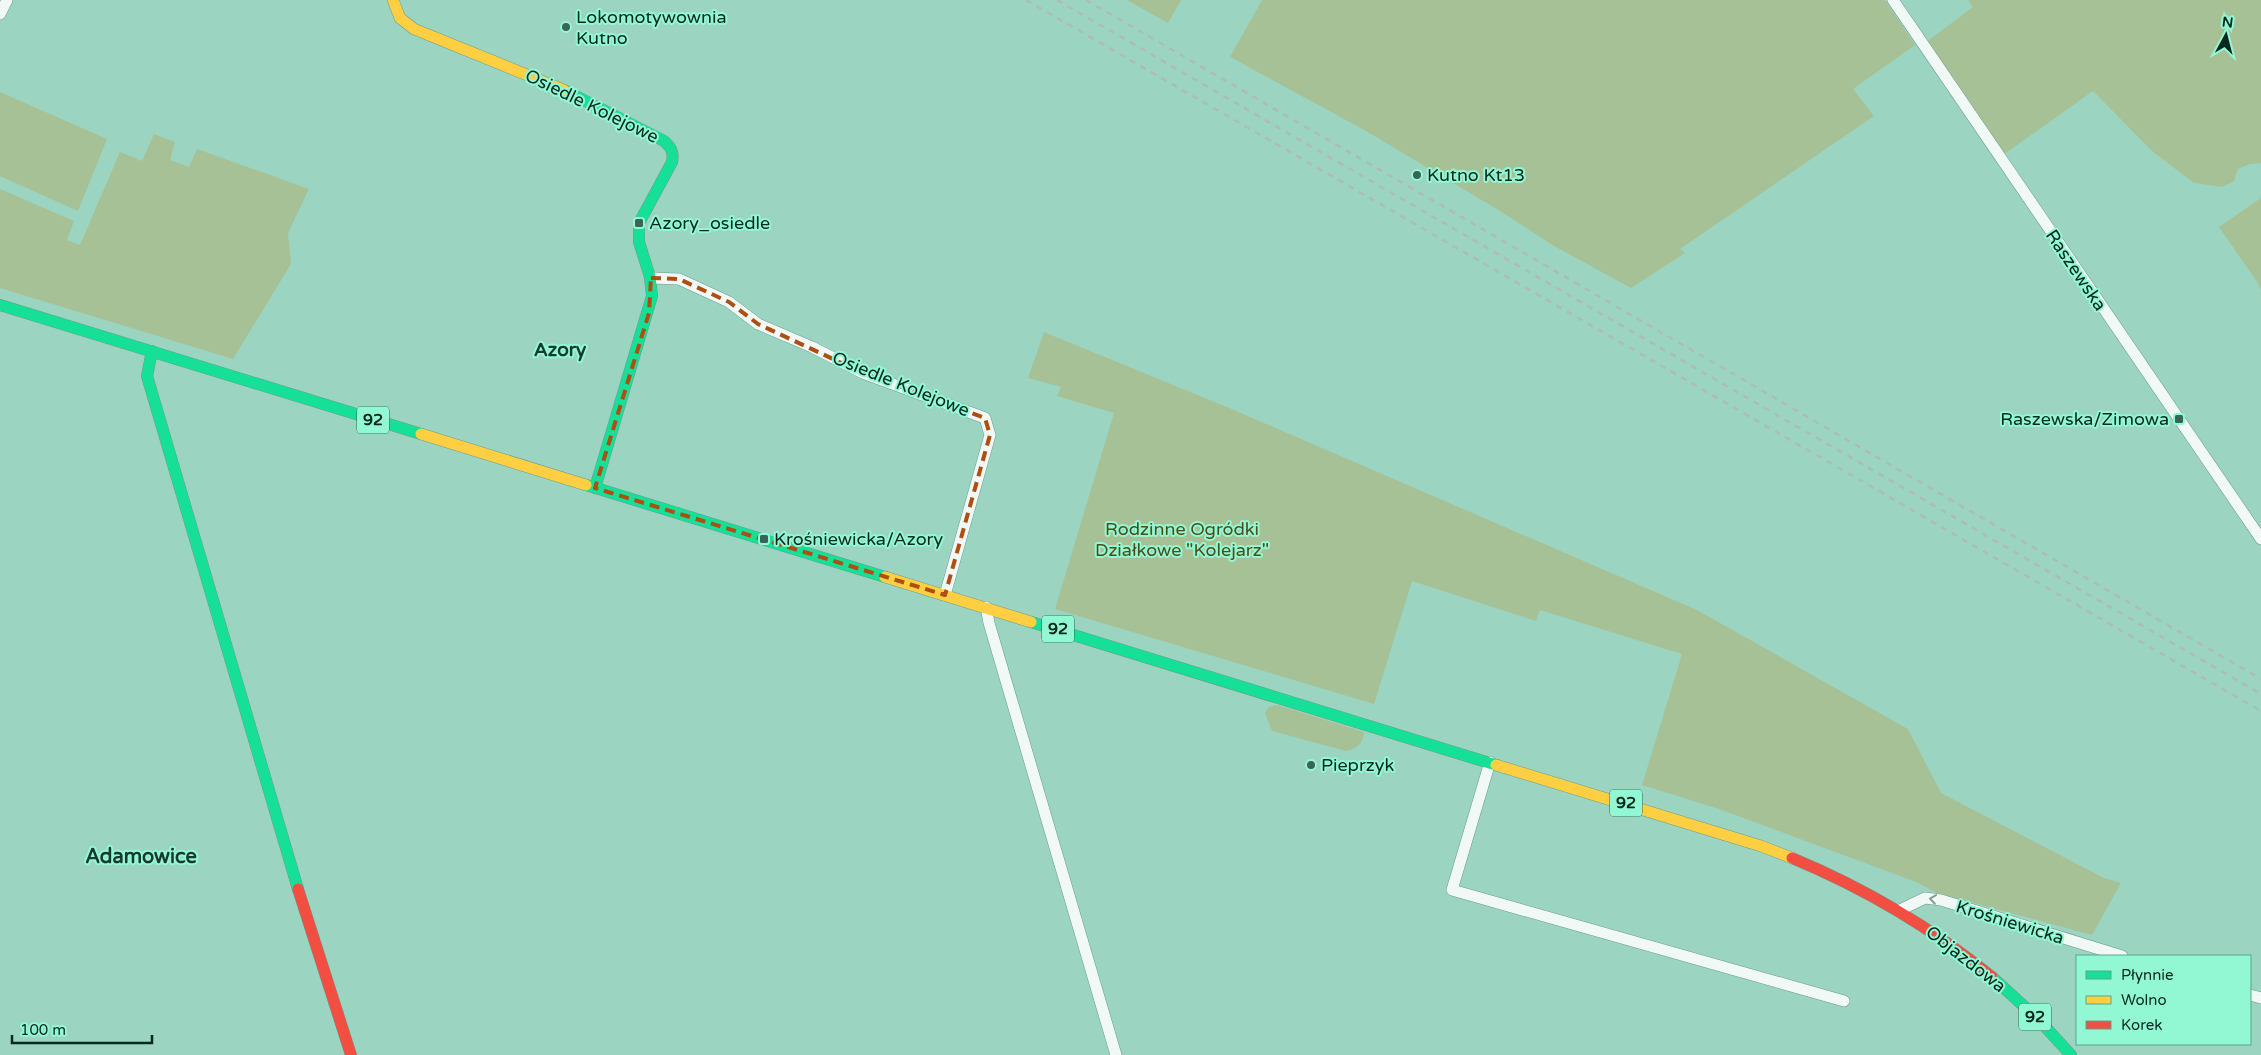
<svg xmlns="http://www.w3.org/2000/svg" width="2261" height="1055" font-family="'Varela Round',sans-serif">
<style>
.green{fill:#a7c197}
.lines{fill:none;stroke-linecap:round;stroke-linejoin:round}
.street-casing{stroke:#6d9c8d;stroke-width:12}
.fast-casing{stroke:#6d9c8d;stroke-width:12}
.slow-casing{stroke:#6d9c8d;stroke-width:12}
.jam-casing{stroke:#6d9c8d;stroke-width:12}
.street{stroke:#f0f9f6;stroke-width:11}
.fast{stroke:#16e098;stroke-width:11}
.slow{stroke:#ffcf43;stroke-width:11}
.jam{stroke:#f24e42;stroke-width:11}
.rail{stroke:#aebcb8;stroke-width:2.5;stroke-dasharray:6 6;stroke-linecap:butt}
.oneway{stroke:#879b95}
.marked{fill:none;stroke:#b04d10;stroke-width:4;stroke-dasharray:10 6;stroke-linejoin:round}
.poi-dot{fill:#3a6457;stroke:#92f8d4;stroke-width:2}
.labels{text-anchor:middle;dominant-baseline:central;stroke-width:4;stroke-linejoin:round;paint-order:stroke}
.shield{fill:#92f8d4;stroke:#306655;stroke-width:1}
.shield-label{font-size:16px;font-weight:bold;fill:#06281e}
.poi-label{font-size:18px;fill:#06281e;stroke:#92f8d4;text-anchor:start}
.street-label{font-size:18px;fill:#06281e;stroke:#92f8d4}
.park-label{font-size:18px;fill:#4d4d16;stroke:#92f8d4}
.neighbourhood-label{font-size:19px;font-weight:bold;fill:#18392e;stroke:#92f8d4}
.quarter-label{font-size:20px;font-weight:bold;fill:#18392e;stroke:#92f8d4}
</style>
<rect width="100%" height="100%" fill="#9bd4c0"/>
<!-- green -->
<g class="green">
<path d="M1127 0H1181L1168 23Z"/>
<path d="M1262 0H1885L1915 45 1853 89 1874 116 1680 249 1685 253 1631 288 1554 246 1500 211 1366 131 1230 57Z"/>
<path d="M1968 0H2261V163L2250 164 2238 169 2234 181 2222 187 2194 183 2152 151 2093 91 2003 155 1925 43 1973 7Z"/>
<path d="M0 92 107 139 78 211 0 176Z"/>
<path d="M154 134 175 142 170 160 189 167 197 149 309 189 288 233 291 264 233 359 0 288V189L74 221 67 240 80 245 120 152 142 161Z"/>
<path d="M2261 198V291L2258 283 2219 227Z"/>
<path d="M1044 332 1234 410 1697 610 1908 729 1941 793 2104 878 2121 883 2092 935 1937 893 1916 882 1719 809 1642 785 1682 654 1540 610 1536 621 1412 581 1374 704 1055 609 1114 413 1057 396 1061 387 1028 378Z"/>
<path d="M1277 705 1364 732C1363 744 1357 749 1346 751L1272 731 1265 713 1269 707Z"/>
</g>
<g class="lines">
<defs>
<g id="street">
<path d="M1893 0 2261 539"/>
<path d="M0 14 7 0"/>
<path d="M651 278 679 279 729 302 758 324 812 347 863 373 985 418 990 435 945 595"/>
<path d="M986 607 989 623 1116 1055"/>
<path d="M1490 762 1452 890 1844 1001"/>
<path d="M1900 910 1925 898 1941 900 2122 956"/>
<path d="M2250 995 2261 998"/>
</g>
<g id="fast">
<path d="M564 90 664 141C671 147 674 152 672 162L639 223V242L650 277 652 296 595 488"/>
<path d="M0 305 421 434"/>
<path d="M152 351 147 376 298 889"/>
<path d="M586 485 885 577"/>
<path d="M1031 622 1496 765"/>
<path d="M1992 977 2038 1019 2071 1055"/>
</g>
<g id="slow">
<path d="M393 0 400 18 414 29 564 90"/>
<path d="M421 434 586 485"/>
<path d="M885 577 1031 622"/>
<path d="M1496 765 1761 846 1792 858"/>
</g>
<g id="jam">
<path d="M1792 858C1864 888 1932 928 1992 977"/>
<path d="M298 889 351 1055"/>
</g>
</defs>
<!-- street casing -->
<use href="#street" class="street-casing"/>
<!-- fast casing -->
<use href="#fast" class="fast-casing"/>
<!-- slow casing -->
<use href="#slow" class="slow-casing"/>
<!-- jam casing -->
<use href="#jam" class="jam-casing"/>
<!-- street -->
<use href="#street" class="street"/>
<!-- fast -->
<use href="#fast" class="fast"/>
<!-- slow -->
<use href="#slow" class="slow"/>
<!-- jam -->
<use href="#jam" class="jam"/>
<!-- rail -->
<g class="rail">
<path d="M1026 0 2261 711"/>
<path d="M1057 0 2261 694"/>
<path d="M1086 0 2261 679"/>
</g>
</g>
<!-- one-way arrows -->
<defs><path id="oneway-chevron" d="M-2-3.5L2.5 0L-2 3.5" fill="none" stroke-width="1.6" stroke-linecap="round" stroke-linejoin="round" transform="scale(1.25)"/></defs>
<use class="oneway" href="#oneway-chevron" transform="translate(1933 899) rotate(-172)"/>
<!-- marked area -->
<path class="marked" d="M651 278 679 279 729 302 758 324 863 373 985 418 990 435 945 595 595 488 649 313Z"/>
<!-- markers -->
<g class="poi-dot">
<circle cx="566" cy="27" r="5"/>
<circle cx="1417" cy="175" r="5"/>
<rect x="634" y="218" width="10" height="10" rx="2.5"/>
<rect x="2174" y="414" width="10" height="10" rx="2.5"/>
<rect x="759" y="534" width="10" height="10" rx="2.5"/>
<circle cx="1311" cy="765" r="5"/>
</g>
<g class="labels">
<!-- shield labels -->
<g class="shield">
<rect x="357" y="406.5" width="32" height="27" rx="4"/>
<rect x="1042" y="615.5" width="32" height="27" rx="4"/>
<rect x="1610" y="789.5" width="32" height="27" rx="4"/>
<rect x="2019" y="1003.5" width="32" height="27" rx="4"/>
</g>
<g class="shield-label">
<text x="373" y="420">92</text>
<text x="1058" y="629">92</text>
<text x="1626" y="803">92</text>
<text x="2035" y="1017">92</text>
</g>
<!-- poi labels -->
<g class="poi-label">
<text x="576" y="17">Lokomotywownia<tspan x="576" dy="21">Kutno</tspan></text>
<text x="1427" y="175">Kutno Kt13</text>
<text x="649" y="223">Azory_osiedle</text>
<text x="2169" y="419" text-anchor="end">Raszewska/Zimowa</text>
<text x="774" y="539">Krośniewicka/Azory</text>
<text x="1321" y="765">Pieprzyk</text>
</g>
<!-- street labels -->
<g class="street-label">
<text transform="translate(592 106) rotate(26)">Osiedle Kolejowe</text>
<text transform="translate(2076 270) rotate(56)">Raszewska</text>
<text transform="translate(901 384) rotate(22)">Osiedle Kolejowe</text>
<text transform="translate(2010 922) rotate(17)">Krośniewicka</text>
<text transform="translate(1966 959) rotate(38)">Objazdowa</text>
</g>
<!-- park labels -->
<g class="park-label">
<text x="1182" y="529">Rodzinne Ogródki<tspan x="1182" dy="21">Działkowe "Kolejarz"</tspan></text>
</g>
<!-- neighbourhood labels -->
<g class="neighbourhood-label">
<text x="560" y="350">Azory</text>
</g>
<!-- quarter labels -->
<g class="quarter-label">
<text x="141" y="857">Adamowice</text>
</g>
</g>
<!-- legend -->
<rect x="2076" y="955" width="175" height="90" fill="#92f8d4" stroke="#5aa58b"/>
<rect x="2086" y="971" width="25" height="8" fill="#16e098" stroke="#5aa58b"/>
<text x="2121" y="980" font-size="15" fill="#06281e">Płynnie</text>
<rect x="2086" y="996" width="25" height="8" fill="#ffcf43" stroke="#5aa58b"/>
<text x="2121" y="1005" font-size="15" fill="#06281e">Wolno</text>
<rect x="2086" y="1021" width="25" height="8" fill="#f24e42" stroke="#5aa58b"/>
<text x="2121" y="1030" font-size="15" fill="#06281e">Korek</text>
<!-- north arrow -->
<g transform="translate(2226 35) rotate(7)" stroke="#92f8d4" stroke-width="4" paint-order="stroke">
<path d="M0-4L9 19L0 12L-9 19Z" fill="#06281e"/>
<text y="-8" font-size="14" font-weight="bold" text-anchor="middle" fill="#06281e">N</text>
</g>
<!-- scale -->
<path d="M12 1035v8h140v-8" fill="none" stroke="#06281e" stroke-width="2.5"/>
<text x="20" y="1035" font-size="15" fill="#06281e" stroke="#92f8d4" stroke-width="4" paint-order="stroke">100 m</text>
</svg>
